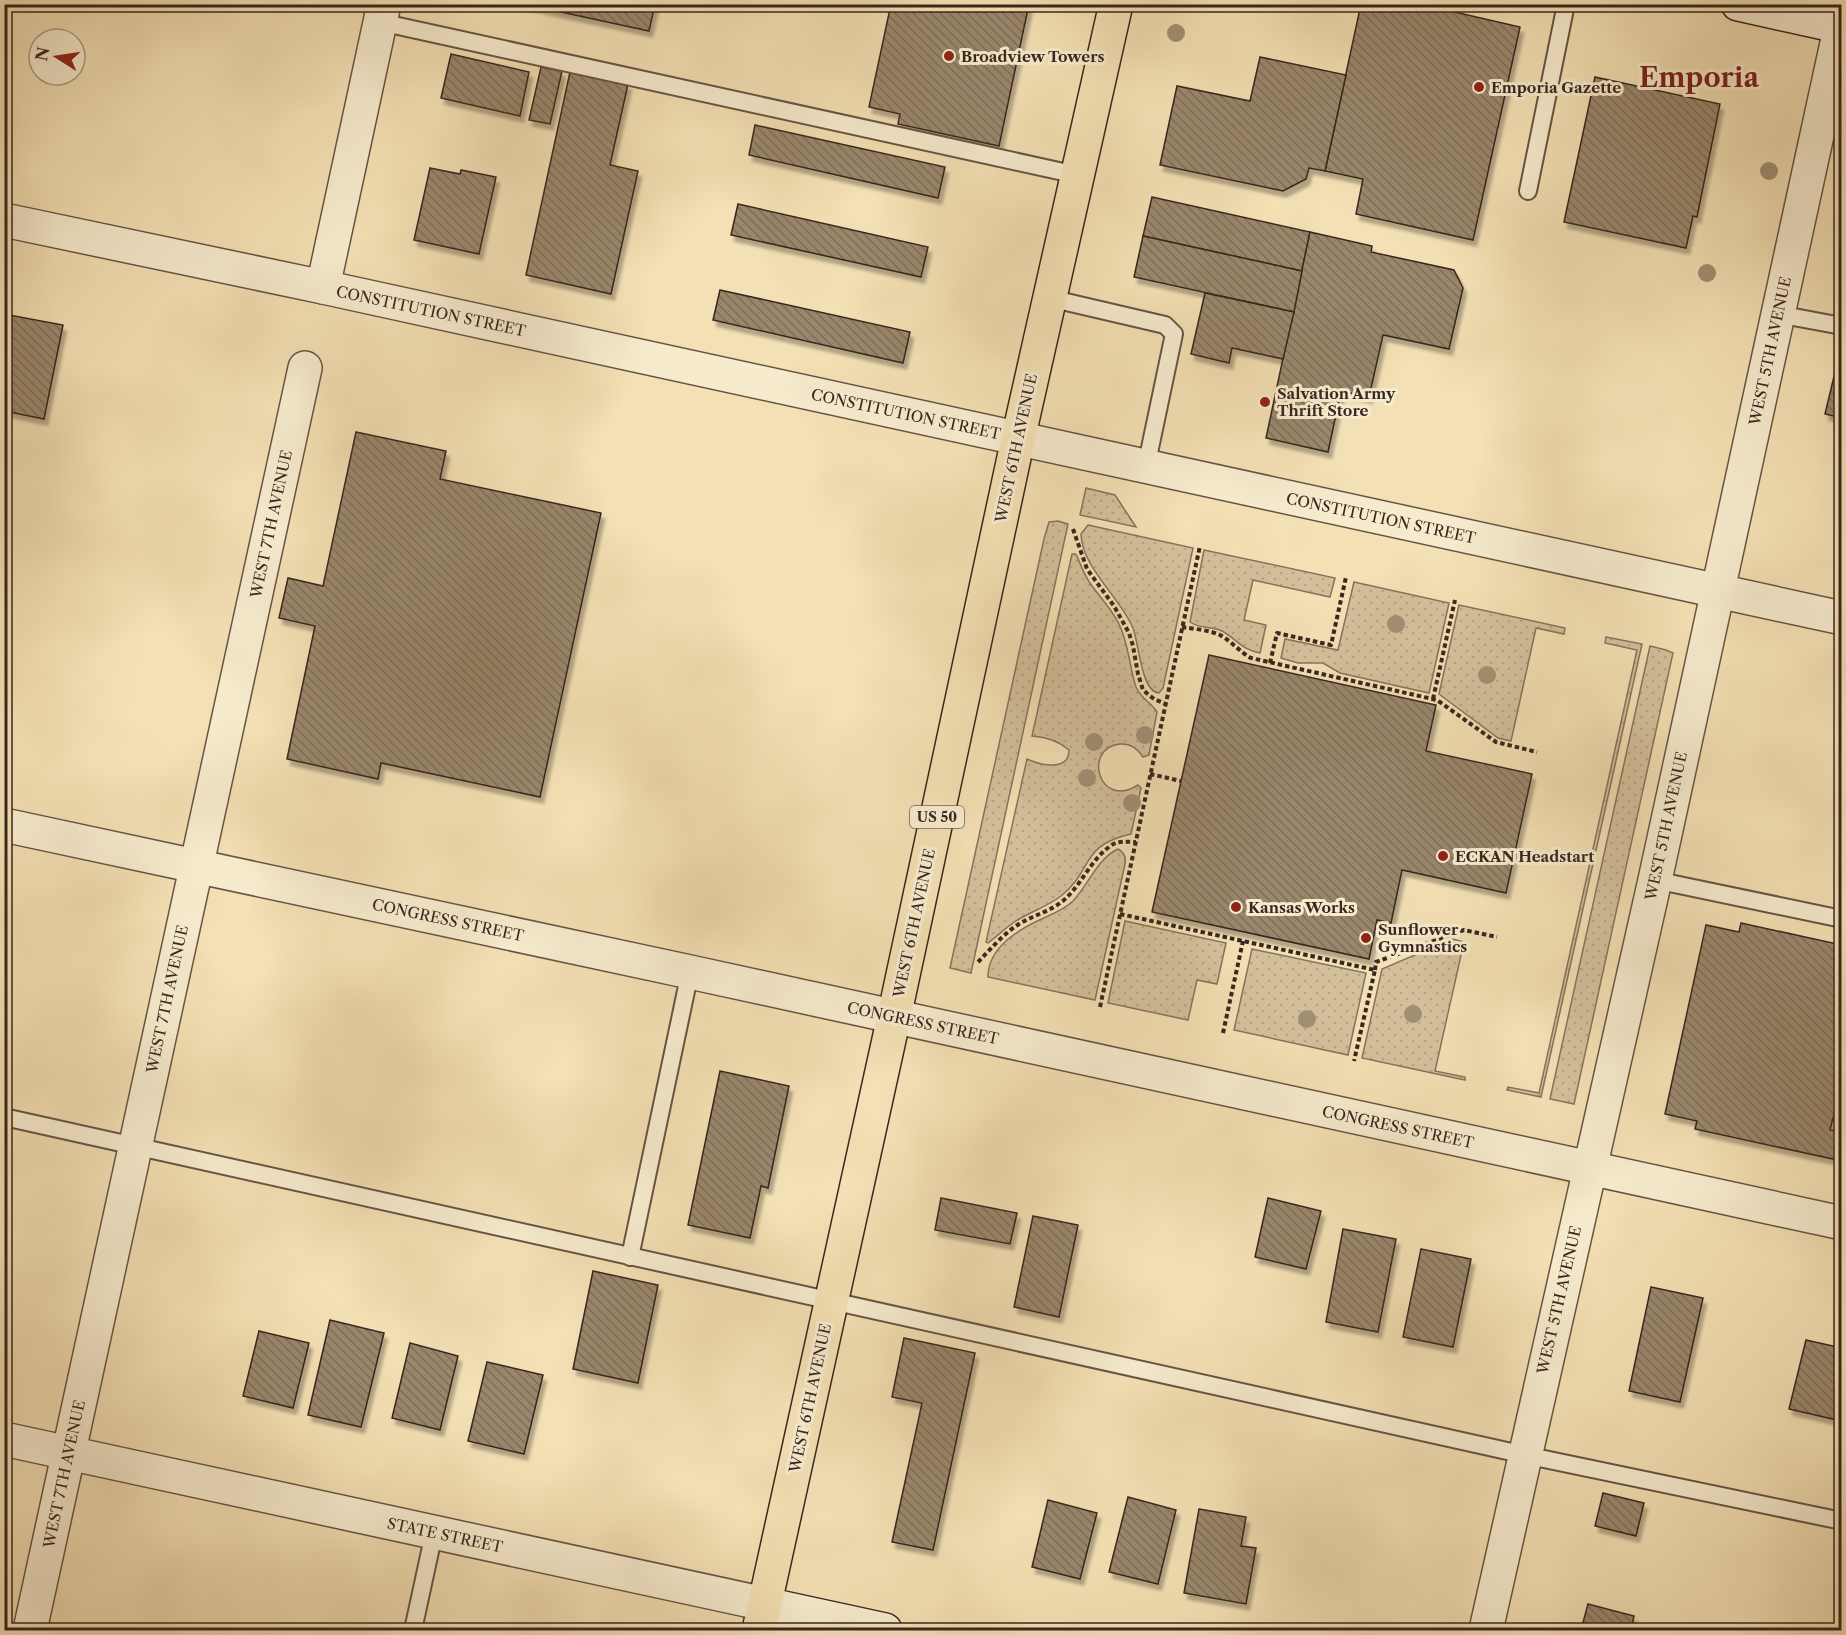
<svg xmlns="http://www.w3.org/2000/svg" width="1846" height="1635" font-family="'Libre Caslon Text',serif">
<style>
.green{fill:url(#green-dots);stroke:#86735d;stroke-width:1.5}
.building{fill:url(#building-back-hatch);stroke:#38261f;stroke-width:1.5;filter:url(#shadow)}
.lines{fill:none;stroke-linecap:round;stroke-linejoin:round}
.lane-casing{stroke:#675444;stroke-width:20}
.street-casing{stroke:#675444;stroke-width:36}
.secondary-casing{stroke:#38261f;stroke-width:36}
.primary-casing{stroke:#38261f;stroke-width:36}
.path{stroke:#38261f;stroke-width:4;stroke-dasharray:4.5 3;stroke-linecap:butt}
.lane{stroke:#f7ebce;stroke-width:16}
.street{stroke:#f7ebce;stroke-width:33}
.secondary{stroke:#f7ebce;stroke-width:33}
.primary{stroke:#f3e0b4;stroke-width:33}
.tree{fill:#a28f73}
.poi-dot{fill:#8f2418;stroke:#f7ebce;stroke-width:2}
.labels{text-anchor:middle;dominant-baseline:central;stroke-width:6;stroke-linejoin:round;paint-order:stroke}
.shield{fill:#f7ebce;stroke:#716154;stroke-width:1.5}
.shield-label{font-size:14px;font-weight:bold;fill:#38261f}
.poi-label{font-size:15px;font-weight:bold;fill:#38261f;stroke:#f7ebce;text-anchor:start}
.street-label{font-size:15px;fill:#38261f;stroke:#f7ebce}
.town-label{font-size:27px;font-weight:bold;fill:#7a1f14;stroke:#f7ebce}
</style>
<defs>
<pattern id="green-dots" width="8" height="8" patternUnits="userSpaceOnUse" patternTransform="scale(1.5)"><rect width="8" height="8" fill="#d3c09b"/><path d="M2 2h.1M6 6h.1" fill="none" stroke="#b6a585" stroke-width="1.8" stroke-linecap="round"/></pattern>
<pattern id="building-back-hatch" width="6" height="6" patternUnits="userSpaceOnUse" patternTransform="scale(1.5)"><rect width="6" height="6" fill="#99876c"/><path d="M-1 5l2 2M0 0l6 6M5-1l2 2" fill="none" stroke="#7e6e58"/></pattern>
<filter id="shadow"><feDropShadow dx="3.5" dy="6" stdDeviation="1.5" flood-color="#0004"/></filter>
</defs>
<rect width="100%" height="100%" fill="#f3e0b4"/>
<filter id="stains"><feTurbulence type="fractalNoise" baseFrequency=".00333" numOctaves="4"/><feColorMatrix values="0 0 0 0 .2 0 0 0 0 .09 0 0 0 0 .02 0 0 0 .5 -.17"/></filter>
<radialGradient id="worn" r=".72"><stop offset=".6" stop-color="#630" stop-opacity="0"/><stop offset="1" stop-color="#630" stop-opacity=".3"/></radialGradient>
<!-- green -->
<g class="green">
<path d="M1086 488 1115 495 1136 527 1080 515Z"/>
<path d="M1058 521 1068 524 971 973 950 968 1044 539 1049 522Z"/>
<path d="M1088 525 1193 548 1163 688 1159 693C1141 692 1139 643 1133 628 1120 597 1082 568 1081 534Z"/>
<path d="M1204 550 1335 578 1330 597 1253 580 1244 620 1266 625 1260 653C1240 649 1238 640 1222 631 1212 626 1199 629 1190 622Z"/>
<path d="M1072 554H1075L1077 556C1081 566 1085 577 1092 586 1101 598 1112 610 1119 624 1129 644 1129 666 1136 687 1141 699 1151 702 1157 712L1149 755 1143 757C1138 749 1131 743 1120 744 1082 748 1099 810 1138 785L1141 788 1131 834C1080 845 1093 871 1061 896 1048 906 1035 910 1021 918 1008 925 999 935 988 943L986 942 1027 759C1040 765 1069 772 1069 750 1058 740 1045 737 1032 736Z"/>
<path d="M1354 582 1449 603 1429 693 1340 673 1323 663H1298L1281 658 1285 639 1338 650Z"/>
<path d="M1459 605 1565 628 1564 634 1536 628 1511 741 1498 738 1439 694Z"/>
<path d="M1606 637 1642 644 1541 1097 1507 1090 1508 1087 1539 1093 1637 650 1605 643Z"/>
<path d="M1650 646 1666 650 1673 653 1574 1104 1550 1099Z"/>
<path d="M1118 849C1124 852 1126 858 1125 864L1095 1000 988 977C988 946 1021 928 1046 917 1055 913 1066 908 1073 901 1089 884 1097 859 1118 849Z"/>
<path d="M1125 921 1226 943 1217 984 1197 980 1188 1020 1108 1003Z"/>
<path d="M1452 939 1464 942 1435 1071 1465 1077V1080L1362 1058 1382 969Z"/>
<path d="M1252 949 1366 973 1348 1055 1234 1030Z"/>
</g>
<!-- building -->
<g class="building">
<path d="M524 4H655L649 31Z"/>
<path d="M891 4H1029L999 146 898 124 900 114 869 107Z"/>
<path d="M1361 4H1420L1520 27 1473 240 1356 214 1363 179 1325 171Z"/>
<path d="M451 54 529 72 520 116 441 98Z"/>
<path d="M1260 57 1346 75 1325 171 1309 168 1306 179 1283 191 1160 165 1177 86 1250 101Z"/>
<path d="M541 67 562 71 550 124 529 120Z"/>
<path d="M570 72 628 84 610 165 638 171 611 294 526 275Z"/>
<path d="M1595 77 1720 104 1697 217 1693 216 1686 248 1564 222Z"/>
<path d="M755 125 945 167 938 198 749 155Z"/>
<path d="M430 168 460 174 461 170 496 177 479 254 414 240Z"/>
<path d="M1152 197 1310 232 1302 271 1143 236Z"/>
<path d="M738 204 928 247 921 277 731 235Z"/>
<path d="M1310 232 1372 246 1371 252 1454 270 1463 288 1449 349 1383 335 1369 397 1341 391 1328 452 1266 438Z"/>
<path d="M1143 236 1302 271 1294 312 1134 277Z"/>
<path d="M720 290 910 332 903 363 713 320Z"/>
<path d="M1205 293 1294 312 1283 359 1232 348 1229 363 1191 354Z"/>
<path d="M9 315 63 325 44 419 4 411V339Z"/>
<path d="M1841 347H1842V418L1825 414Z"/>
<path d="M356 432 446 451 440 479 601 513 540 797 381 763 378 779 287 759 315 626 279 618 288 578 323 586Z"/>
<path d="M1209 655 1436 705 1426 751 1532 774 1506 893 1402 870 1391 923 1377 920 1369 959 1152 912Z"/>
<path d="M1741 923 1842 945V1084L1830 1130 1842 1132V1161L1695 1129 1697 1121 1665 1114 1706 925 1739 932Z"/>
<path d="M720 1071 789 1086 768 1188 761 1186 750 1238 688 1225Z"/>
<path d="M941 1198 1017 1213 1010 1244 935 1230Z"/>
<path d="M1268 1198 1321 1211 1306 1269 1255 1257Z"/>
<path d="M1033 1216 1078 1225 1059 1317 1014 1307Z"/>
<path d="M1343 1229 1396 1239 1378 1332 1326 1322Z"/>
<path d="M1421 1249 1471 1259 1453 1347 1403 1337Z"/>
<path d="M593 1271 658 1285 638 1383 573 1369Z"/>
<path d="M1651 1287 1703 1298 1680 1402 1629 1391Z"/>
<path d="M330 1320 384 1333 361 1427 308 1415Z"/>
<path d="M259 1331 309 1343 293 1408 243 1396Z"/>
<path d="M904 1338 975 1353 933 1550 892 1542 922 1403 892 1397Z"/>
<path d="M1806 1340 1842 1348V1401L1837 1420 1789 1409Z"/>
<path d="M410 1343 458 1356 440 1430 392 1418Z"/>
<path d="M487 1362 543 1375 524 1454 468 1441Z"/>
<path d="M1603 1493 1644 1503 1636 1536 1595 1526Z"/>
<path d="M1128 1497 1176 1510 1158 1584 1109 1572Z"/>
<path d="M1048 1500 1097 1513 1080 1579 1032 1567Z"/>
<path d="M1199 1509 1246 1517 1241 1546 1256 1548 1246 1604 1184 1593Z"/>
<path d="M1588 1604 1634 1616 1631 1630H1581Z"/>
</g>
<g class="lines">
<defs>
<g id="lane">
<path d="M380 22 1077 175"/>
<path d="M1528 191 1566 4"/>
<path d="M1049 298 1165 325 1174 334 1146 467"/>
<path d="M1778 314 1842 326"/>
<path d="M1655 880 1842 919"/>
<path d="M4 1117 1525 1455 1842 1521"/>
<path d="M630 1257 690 972"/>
<path d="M413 1630 434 1533"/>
</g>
<g id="street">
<path d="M4 220 323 287 1842 618"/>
<path d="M323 287 384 4"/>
<path d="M4 825 690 972 1842 1223"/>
<path d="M4 1439 765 1604"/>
<path d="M30 1630 305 368"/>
<path d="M1486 1630 1655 880 1842 20"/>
</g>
<g id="secondary">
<path d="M1738 4 1842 27"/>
<path d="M765 1604 885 1630"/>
</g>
<path id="primary" d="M759 1630 894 1017 1018 439 1116 4"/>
</defs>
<!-- lane casing -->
<use href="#lane" class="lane-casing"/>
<!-- street casing -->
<use href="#street" class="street-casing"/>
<!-- secondary casing -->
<use href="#secondary" class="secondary-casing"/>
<!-- primary casing -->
<use href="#primary" class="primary-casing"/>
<!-- path -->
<g class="path">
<path d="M1073 529 1087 569 1114 606 1129 633 1133 646 1138 674 1143 690 1154 699 1166 704"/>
<path d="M1182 627C1194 629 1209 630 1220 635 1231 641 1240 652 1251 658L1437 700 1496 742 1537 752"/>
<path d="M1270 663 1277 633 1331 645 1346 577"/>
<path d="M1433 699 1455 600"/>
<path d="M1150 774 1181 781"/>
<path d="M1120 914 1375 970 1354 1061"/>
<path d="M978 962C990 950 1003 934 1019 924 1034 915 1051 911 1064 900 1082 884 1090 861 1109 847 1117 840 1126 842 1136 842"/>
<path d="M1375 970 1376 962 1464 930 1497 937"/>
<path d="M1100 1007 1200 546"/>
<path d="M1223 1033 1243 941"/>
</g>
<!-- lane -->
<use href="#lane" class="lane"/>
<!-- street -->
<use href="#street" class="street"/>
<!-- secondary -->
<use href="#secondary" class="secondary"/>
<!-- primary -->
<use href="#primary" class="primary"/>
</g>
<!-- trees -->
<g class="tree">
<circle cx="1176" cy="33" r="9"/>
<circle cx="1769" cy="171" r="9"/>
<circle cx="1707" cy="273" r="9"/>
<circle cx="1396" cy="624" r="9"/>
<circle cx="1487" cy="675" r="9"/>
<circle cx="1145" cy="735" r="9"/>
<circle cx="1094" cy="742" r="9"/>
<circle cx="1087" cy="778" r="9"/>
<circle cx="1132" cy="803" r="9"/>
<circle cx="1413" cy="1014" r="9"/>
<circle cx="1307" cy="1019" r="9"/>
</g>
<!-- markers -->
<g class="poi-dot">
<circle cx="949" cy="56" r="6"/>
<circle cx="1479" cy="87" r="6"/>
<circle cx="1265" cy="402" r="6"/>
<circle cx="1443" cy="856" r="6"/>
<circle cx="1236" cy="907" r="6"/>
<circle cx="1366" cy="938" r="6"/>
</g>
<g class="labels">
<!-- shield labels -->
<rect class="shield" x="910" y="806" width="54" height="22" rx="4.5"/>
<g class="shield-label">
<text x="937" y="817">US 50</text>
</g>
<!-- poi labels -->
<g class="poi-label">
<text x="961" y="56">Broadview Towers</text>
<text x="1491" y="87">Emporia Gazette</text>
<text x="1277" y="393">Salvation Army<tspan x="1277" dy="17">Thrift Store</tspan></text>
<text x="1455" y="856">ECKAN Headstart</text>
<text x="1248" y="907">Kansas Works</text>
<text x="1378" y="929">Sunflower<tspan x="1378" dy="17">Gymnastics</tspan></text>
</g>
<!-- street labels -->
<g class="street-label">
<text transform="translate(431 311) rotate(12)">CONSTITUTION STREET</text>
<text transform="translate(1770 351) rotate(-78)">WEST 5TH AVENUE</text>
<text transform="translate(906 414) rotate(12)">CONSTITUTION STREET</text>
<text transform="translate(1016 448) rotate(-78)">WEST 6TH AVENUE</text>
<text transform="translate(1381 518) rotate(12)">CONSTITUTION STREET</text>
<text transform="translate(271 524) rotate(-78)">WEST 7TH AVENUE</text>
<text transform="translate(1666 826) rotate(-78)">WEST 5TH AVENUE</text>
<text transform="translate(448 920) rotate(12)">CONGRESS STREET</text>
<text transform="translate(914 923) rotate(-78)">WEST 6TH AVENUE</text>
<text transform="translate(167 999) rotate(-78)">WEST 7TH AVENUE</text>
<text transform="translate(923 1023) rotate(12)">CONGRESS STREET</text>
<text transform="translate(1398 1127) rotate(12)">CONGRESS STREET</text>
<text transform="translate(1559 1300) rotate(-77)">WEST 5TH AVENUE</text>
<text transform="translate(810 1398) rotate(-78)">WEST 6TH AVENUE</text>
<text transform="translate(64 1474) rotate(-78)">WEST 7TH AVENUE</text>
<text transform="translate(445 1535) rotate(12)">STATE STREET</text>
</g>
<!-- town labels -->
<g class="town-label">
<text x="1699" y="77">Emporia</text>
</g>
</g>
<!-- margin -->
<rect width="1846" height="1635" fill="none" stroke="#f3e0b4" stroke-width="24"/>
<rect x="6" y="6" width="1834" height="1623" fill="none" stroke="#38261f" stroke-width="3"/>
<rect x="12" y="12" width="1822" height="1611" fill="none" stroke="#38261f" stroke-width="1.5"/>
<!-- north arrow -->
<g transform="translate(57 57) rotate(282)"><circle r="28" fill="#f7ebce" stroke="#ab9c88" stroke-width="1.5"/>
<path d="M0-4.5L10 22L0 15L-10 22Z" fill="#8f2418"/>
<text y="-9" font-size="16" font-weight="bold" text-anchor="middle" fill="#38261f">N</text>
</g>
<rect width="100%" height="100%" filter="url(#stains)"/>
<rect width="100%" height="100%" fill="url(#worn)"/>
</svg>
